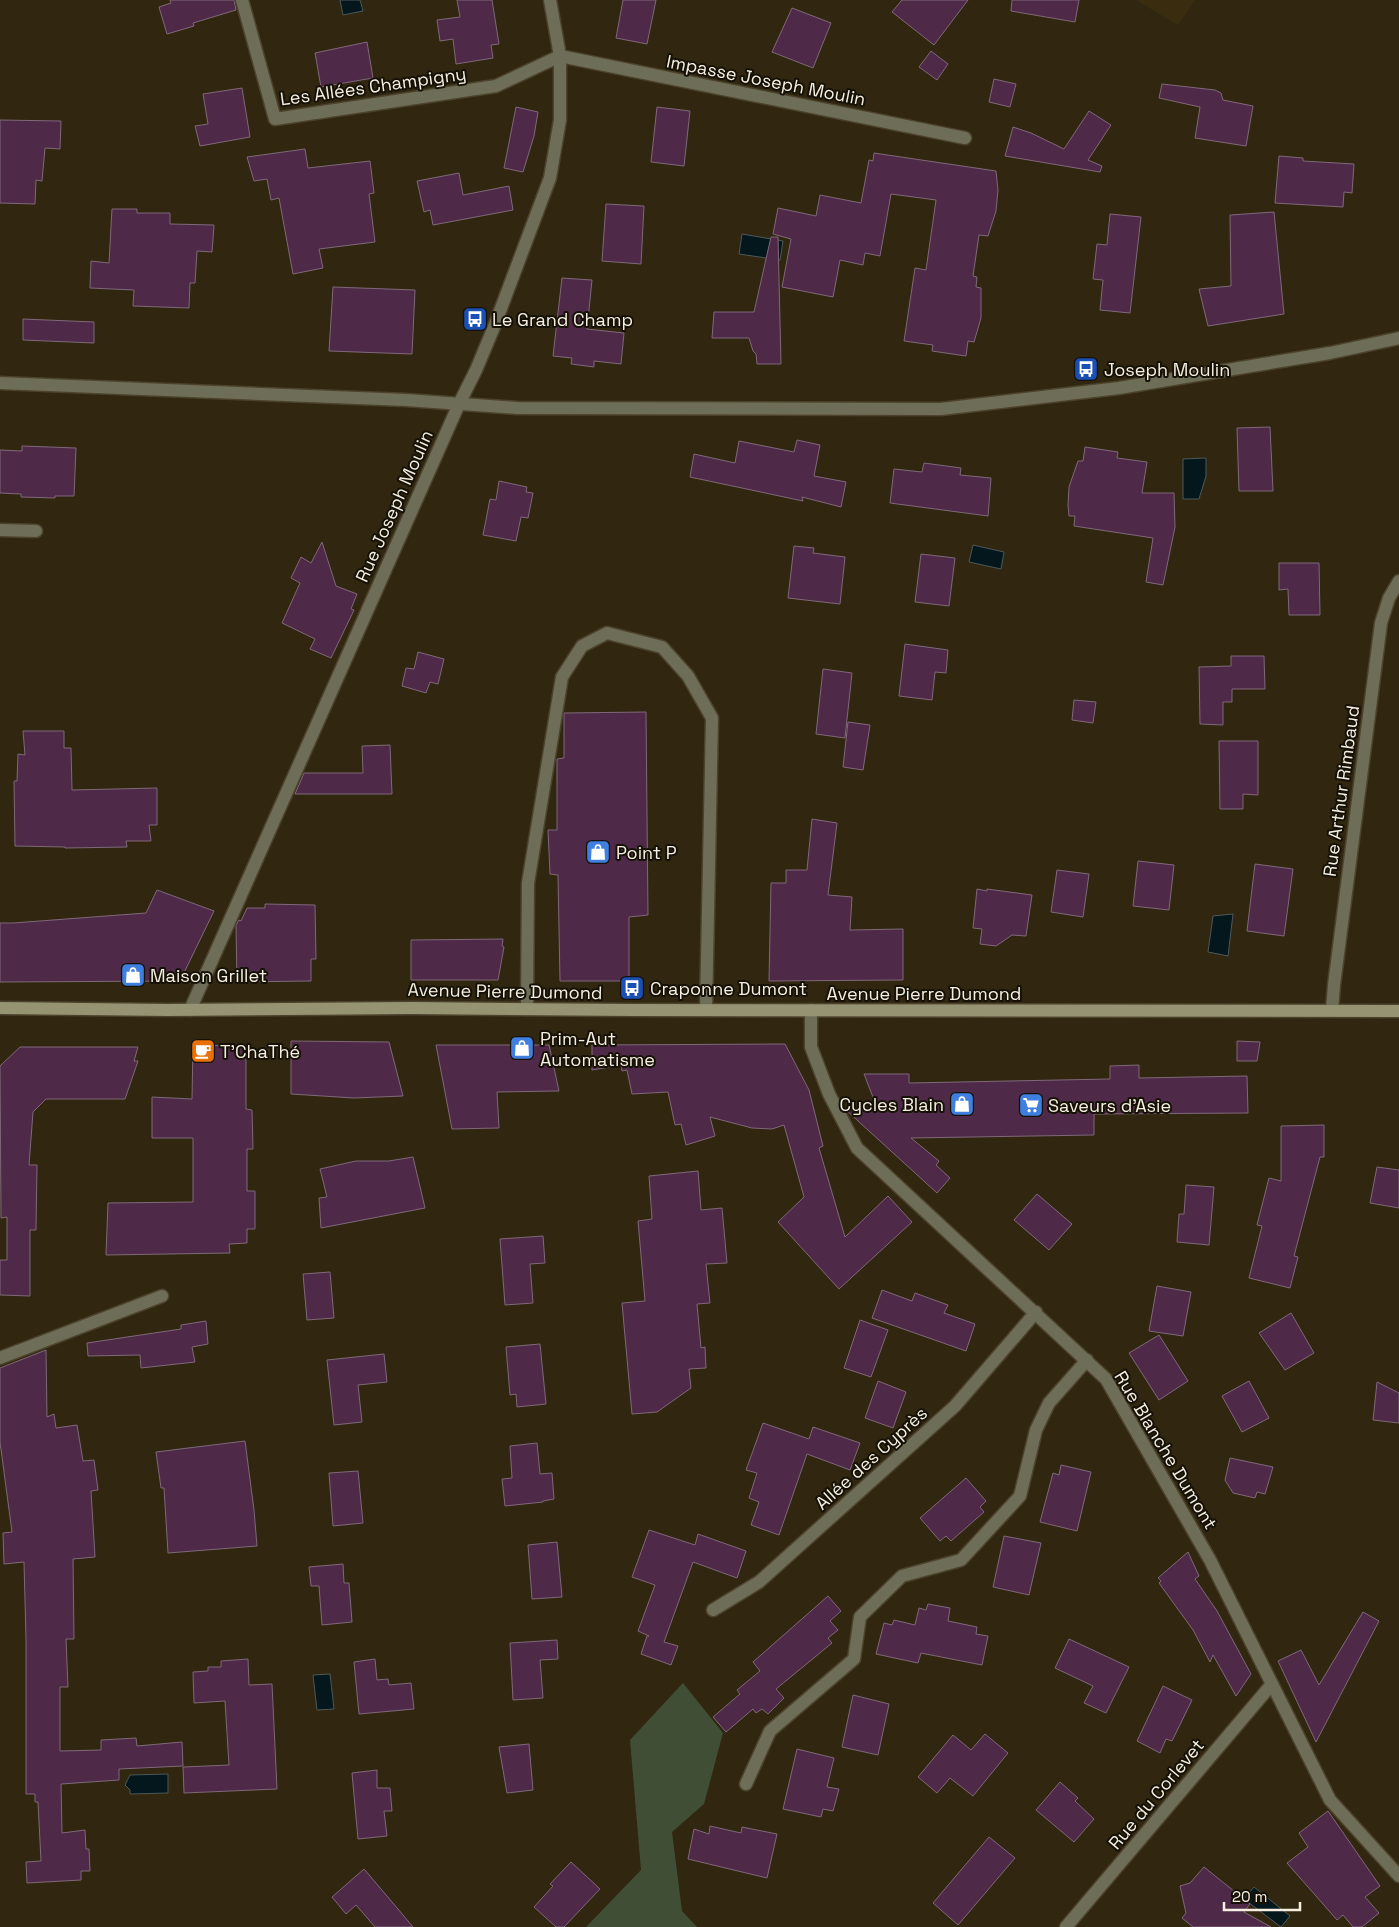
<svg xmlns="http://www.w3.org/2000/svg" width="1399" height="1927" font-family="'Space Grotesk',sans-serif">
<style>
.built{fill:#3a2d0f}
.green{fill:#3f4e35}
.water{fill:#04171d;stroke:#4d5858}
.building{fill:#4f2a48;stroke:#7f6879}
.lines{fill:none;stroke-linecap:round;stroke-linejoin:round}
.lane-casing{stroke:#4d432d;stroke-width:15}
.street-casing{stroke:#4d432d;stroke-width:15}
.secondary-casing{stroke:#4d432d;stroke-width:15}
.lane{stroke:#6e6d58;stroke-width:12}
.street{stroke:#6e6d58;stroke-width:12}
.secondary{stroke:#959371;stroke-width:12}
.labels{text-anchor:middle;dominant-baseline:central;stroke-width:4;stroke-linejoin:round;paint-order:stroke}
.street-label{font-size:18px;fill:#f6efe1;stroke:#151107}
.poi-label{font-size:18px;fill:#f6efe1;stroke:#151107;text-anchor:start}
</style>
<rect width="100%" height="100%" fill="#312710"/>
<!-- built -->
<path class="built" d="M1136 0H1195L1178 25Z"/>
<!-- green -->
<path class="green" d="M683 1683 723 1733 704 1804 672 1832 682 1911 697 1927H586L641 1870 630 1740Z"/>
<!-- water -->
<g class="water">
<path d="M340 0H360L363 11 343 15Z"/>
<path d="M742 234 783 241 780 260 739 254Z"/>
<path d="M1206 458V476L1199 499H1183V459Z"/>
<path d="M973 545 1004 552 1001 569 969 562Z"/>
<path d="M1233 914 1228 956 1208 952 1213 916Z"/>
<path d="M330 1674 334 1709 317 1710 313 1675Z"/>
<path d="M168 1774V1793L130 1794V1790L125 1785 130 1775Z"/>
<path d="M1254 1887 1290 1916 1281 1927 1244 1899Z"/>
</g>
<!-- building -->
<g class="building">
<path d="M170 0H234L236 10 193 23 194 26 167 34 159 7 171 3Z"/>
<path d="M457 0H492L499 44 491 45 493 58 456 64 453 39 440 41 437 20 460 17Z"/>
<path d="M623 0H656L647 44 616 38Z"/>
<path d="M902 0H968L934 45 892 12Z"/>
<path d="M1012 0H1079L1075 22 1011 11Z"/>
<path d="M792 8 831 23 813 68 772 52Z"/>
<path d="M367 42 373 78 321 87 315 53Z"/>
<path d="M931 51 948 64 937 80 919 67Z"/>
<path d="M994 79 1016 84 1010 107 989 102Z"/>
<path d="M1162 84 1215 90 1221 93 1223 100 1253 106 1246 146 1195 138 1200 107 1159 98Z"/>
<path d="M242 88 250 137 200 146 195 126 208 124 203 94Z"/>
<path d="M516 107 538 112 534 136 523 172 504 168Z"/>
<path d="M657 107 690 111 684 166 651 162Z"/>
<path d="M1089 111 1111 125 1088 160 1102 166 1100 172 1005 156 1013 127 1031 133 1064 149Z"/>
<path d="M0 120 61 121 60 149 45 148 42 181 36 180 35 204 0 203Z"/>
<path d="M305 149 308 168 370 161 374 193 369 194 375 242 319 249 323 268 293 274 279 198 271 200 267 179 254 181 247 157Z"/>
<path d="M874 153 996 171 998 190 996 211 988 236 979 235 973 276 977 277 976 287 981 288V318L974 342 968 341 966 356 932 351 933 345 904 341 915 268 926 270 936 200 891 194 880 256 865 253 863 265 840 260 833 297 782 287 791 239 773 234 778 208 816 216 820 195 861 203 869 160 873 161Z"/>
<path d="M1279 156 1303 158V161L1354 164 1352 193 1344 192 1343 207 1275 203Z"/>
<path d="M459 173 463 195 509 186 513 210 433 225 430 210 424 212 417 181Z"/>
<path d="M606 204 644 206 641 264 602 261Z"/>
<path d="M112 209H137V213H170V224L214 225 212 252 197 251 195 283H190L189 308 133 306 134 290 90 288 91 261 109 263Z"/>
<path d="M1274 212 1284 314 1208 326 1199 289 1231 286 1230 215Z"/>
<path d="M1110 214 1141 217 1130 313 1100 310 1103 280 1093 279 1097 244 1107 245Z"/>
<path d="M771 237H778L781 364H757L756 354 753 351 749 338H712L714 312H754Z"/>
<path d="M562 278 592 280 587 329 624 333 621 364 594 361V367L571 364 572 358 553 356Z"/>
<path d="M333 287 415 290 412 354 329 351Z"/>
<path d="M23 319 94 322V343L23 340Z"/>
<path d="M1270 427 1273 491H1239L1237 428Z"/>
<path d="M797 440 820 445 814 476 846 482 841 507 802 497 803 501 690 477 694 454 735 463 739 441 794 452Z"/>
<path d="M22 446 76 448 74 496H55V498L21 497V494L0 493V450L22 451Z"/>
<path d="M1085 447 1118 452 1117 458 1147 462 1142 493H1174L1175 527 1163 585 1146 582 1153 538 1074 526 1075 516H1069L1068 505 1069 487 1078 461H1083Z"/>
<path d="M924 463 961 468 960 475 991 478 988 516 890 503 894 469 922 472Z"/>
<path d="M499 481 527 487 526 492 533 493 528 518 521 517 516 541 483 535 490 499 496 500Z"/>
<path d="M322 542 336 586 357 594 351 609 354 610 331 658 310 649 315 639 282 623 300 583 291 578 301 557 311 563Z"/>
<path d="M794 546 814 548 813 553 845 557 840 604 788 598Z"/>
<path d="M921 554 955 558 949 606 915 602Z"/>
<path d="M1279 563H1319L1320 615H1289L1288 589 1279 590Z"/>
<path d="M905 644 948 650 946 673 935 672 932 700 899 696Z"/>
<path d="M418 652 444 659 438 684 430 682 426 693 402 686 406 668 414 669Z"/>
<path d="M1231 656H1264L1265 689H1232V702H1223V725L1200 724 1199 667 1231 666Z"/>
<path d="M823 669 852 673 845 738 816 734Z"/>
<path d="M1074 700 1096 702 1093 723 1072 720Z"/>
<path d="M646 712 648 915 629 917V981H560L558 875 550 874 548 830H557V759L564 758V713Z"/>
<path d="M848 722 870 725 863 770 843 767Z"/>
<path d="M23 731H64V748H71L72 790 157 788V825H149L151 841H126L127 847 65 848V847L15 846 14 781H17L18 754 25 755Z"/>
<path d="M1219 741H1258V795L1243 794V809H1220Z"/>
<path d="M390 745 392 794H295L304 773H363L362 746Z"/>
<path d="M812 819 837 823 828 895 852 897 850 930 903 929V980L769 981 771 883H786V870H807Z"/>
<path d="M1138 861 1174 865 1169 910 1133 906Z"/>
<path d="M1255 864 1293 869 1284 936 1247 931Z"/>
<path d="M1057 870 1089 874 1083 917 1051 912Z"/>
<path d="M977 889 987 891V889L1032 895 1026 936 1012 935 996 946 980 944 982 929 973 928Z"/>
<path d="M157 890 214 911 180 981 0 982V923H13L146 913Z"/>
<path d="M265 904 315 905 316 959H311V981L237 982 236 925 239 920 241 921 247 908H265Z"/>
<path d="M503 939 502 946 504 947 498 980H411V940Z"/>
<path d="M291 1041 389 1042 403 1096 354 1098 291 1094Z"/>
<path d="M1237 1041 1260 1042 1257 1061H1237Z"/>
<path d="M785 1044 809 1090 823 1146 819 1148 845 1237 888 1196 912 1222 839 1289 778 1222 804 1197 784 1125 772 1129 752 1128 710 1117 715 1136 686 1145 681 1124 675 1125 668 1092 632 1094 627 1070 622 1071 621 1065 592 1070V1045Z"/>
<path d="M193 1045 246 1046V1109L252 1110 253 1149H247V1191H255V1229H247V1243L229 1244 230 1253 106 1255 108 1203 193 1202V1138H152V1097L192 1099Z"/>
<path d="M436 1045H549L559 1091 497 1092 499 1128 452 1129Z"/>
<path d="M20 1047H138L134 1061H138L125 1099H46L33 1112 29 1165H37L36 1230H30V1296L0 1295V1260H7V1217L1 1218 0 1066Z"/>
<path d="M1139 1065V1078L1247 1076 1248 1113 1094 1114V1135L911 1138 939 1161 936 1165 950 1178 937 1193 846 1110H878L864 1074H909V1083L1110 1079V1066Z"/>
<path d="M1324 1125V1157H1320L1294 1256 1298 1257 1290 1288 1249 1278 1262 1226 1257 1225 1269 1178 1281 1181V1126Z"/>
<path d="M413 1157 425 1208 321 1228 319 1198 327 1197 320 1169 356 1161H389Z"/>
<path d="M1377 1167 1399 1170V1208L1370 1203Z"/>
<path d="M698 1171 701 1210 722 1208 727 1263 706 1264 710 1303 697 1304 701 1348 705 1347 706 1368 689 1369 691 1388 657 1412 632 1414 622 1303 645 1301 638 1221 652 1219 649 1176Z"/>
<path d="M1186 1185 1214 1187 1209 1245 1177 1242 1179 1214H1184Z"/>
<path d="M1037 1194 1072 1224 1049 1250 1014 1220Z"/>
<path d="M543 1236 545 1263 530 1264 533 1303 505 1305 500 1239Z"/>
<path d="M330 1272 334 1318 307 1320 303 1274Z"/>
<path d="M1157 1286 1191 1292 1183 1336 1149 1331Z"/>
<path d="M882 1290 912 1301 915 1293 948 1305 944 1313 975 1324 966 1351 872 1318Z"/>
<path d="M1291 1313 1314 1353 1285 1370 1259 1333Z"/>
<path d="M860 1320 888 1330 871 1377 844 1368Z"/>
<path d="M206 1321 208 1344 192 1347 195 1362 141 1368 140 1355 88 1356 87 1343 181 1329V1325Z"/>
<path d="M1159 1335 1188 1381 1159 1400 1129 1353Z"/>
<path d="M540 1344 546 1404 517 1407 516 1394 510 1395 506 1347Z"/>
<path d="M46 1350 47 1417 54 1414 56 1428 77 1425 83 1461 94 1460 98 1490 91 1491 95 1557 73 1559 74 1639H66L68 1687H60V1751L101 1750V1740L136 1738 137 1746 182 1742 183 1766 119 1769V1780L61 1784 62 1833 85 1830 86 1849H89L90 1871H81V1880L27 1883 26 1862 41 1861 38 1802H35V1794H26V1639L24 1562 4 1564 3 1533 12 1532 0 1442V1368Z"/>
<path d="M384 1354 387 1382 358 1385 362 1422 334 1425 327 1360Z"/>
<path d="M878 1381 906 1392 893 1428 865 1418Z"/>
<path d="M1249 1381 1269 1418 1242 1432 1222 1396Z"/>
<path d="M1377 1382 1399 1393V1423L1373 1420Z"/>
<path d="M763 1423 809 1439 813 1427 860 1443 850 1470 807 1454 779 1535 751 1525 759 1502 749 1498 757 1473 746 1470Z"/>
<path d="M245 1441 254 1510 257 1546 168 1553 164 1488H161L156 1452Z"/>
<path d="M537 1443 540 1474 552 1473 554 1499 543 1501V1502L505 1506 502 1479 512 1478 510 1446Z"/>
<path d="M1230 1458 1273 1467 1265 1494 1257 1492 1255 1498 1233 1493 1225 1480Z"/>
<path d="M1061 1465 1091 1472 1077 1531 1040 1522 1053 1473 1059 1475Z"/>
<path d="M358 1471 363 1523 333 1526 329 1473Z"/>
<path d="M966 1478 986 1501 980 1507 984 1512 951 1541 946 1536 940 1541 920 1518Z"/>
<path d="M649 1530 695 1545 698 1534 746 1551 737 1578 693 1562 664 1642 678 1646 671 1665 641 1654 647 1636H649L638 1631 655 1585 632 1577Z"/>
<path d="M1004 1536 1041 1543 1029 1595 993 1587Z"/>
<path d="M557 1542 562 1597 532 1599 528 1545Z"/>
<path d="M1188 1552 1199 1576 1195 1579 1217 1611 1251 1674 1236 1696 1213 1655 1210 1662 1193 1630 1159 1583 1161 1581 1158 1578Z"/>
<path d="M343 1564 344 1583H349L352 1622 322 1625 319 1586H311L309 1567Z"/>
<path d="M828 1596 841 1611 830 1621 838 1630 828 1638 832 1643 776 1689 784 1698 768 1714 762 1709 756 1713 753 1709 726 1732 713 1717 740 1694 737 1690 760 1671 753 1662Z"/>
<path d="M928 1604 950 1608 948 1621 977 1627 976 1634 988 1636 982 1665 921 1653 918 1663 876 1654 884 1623 892 1625 894 1620 915 1625 919 1608 926 1610Z"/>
<path d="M1363 1612 1379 1621 1316 1742 1278 1661 1301 1650 1319 1685Z"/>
<path d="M1069 1639 1129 1667 1106 1713 1084 1703 1093 1686 1055 1668Z"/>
<path d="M557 1640 558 1659 540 1660 543 1698 513 1700 510 1643Z"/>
<path d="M248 1659 249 1685 272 1684 277 1789 184 1793 183 1767 229 1765 225 1701 194 1703 193 1672 208 1671V1667H221V1661Z"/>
<path d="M375 1659 377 1680 388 1679 389 1685 411 1683 414 1709 359 1714 354 1662Z"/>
<path d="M1163 1686 1192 1700 1172 1741 1166 1739 1160 1753 1137 1741Z"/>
<path d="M853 1695 889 1704 878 1755 842 1747Z"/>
<path d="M985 1734 1008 1753 973 1796 950 1778 937 1793 918 1777 953 1735 971 1750Z"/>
<path d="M529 1744 533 1790 507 1793 499 1747Z"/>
<path d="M797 1749 834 1758 827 1787 839 1789 833 1811 823 1809 821 1817 783 1809Z"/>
<path d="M377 1770V1788H390L392 1811H384L387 1836 358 1839 352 1773Z"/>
<path d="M1060 1782 1078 1798 1075 1801 1094 1819 1074 1842 1036 1810Z"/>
<path d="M1328 1811 1380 1886 1365 1897 1379 1913 1362 1927H1353L1343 1915 1337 1920 1287 1863 1308 1847 1299 1833Z"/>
<path d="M710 1826 741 1833 742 1827 777 1834 767 1878 688 1859 694 1829 709 1834Z"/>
<path d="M989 1837 1015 1858 958 1925 933 1903Z"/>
<path d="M571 1862 600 1889 564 1927H556L534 1907 553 1886 550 1884Z"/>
<path d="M1204 1867 1250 1904 1244 1912 1271 1927H1193L1182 1918 1186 1913 1180 1886 1190 1883Z"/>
<path d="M364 1869 398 1909 413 1927H375L356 1905 346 1914 332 1897Z"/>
</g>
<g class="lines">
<defs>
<g id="lane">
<path d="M0 530 36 531"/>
<path d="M527 1009 528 883 562 677 582 646 607 633 662 647 688 676 712 718 706 1010"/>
</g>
<g id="street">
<path d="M242 0 275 119 496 86 560 56 965 138"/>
<path d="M0 383 406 400 517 408 941 409 1119 388 1330 353 1399 338"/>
<path d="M190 1010 459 404 476 370 494 327 550 178 560 120V56L550 0"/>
<path d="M811 1010V1047L829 1094 857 1148 1106 1379 1210 1560 1330 1800 1399 1876"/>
<path d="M1332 1010 1334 985 1381 623 1389 598 1399 581"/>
<path d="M0 1358 162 1296"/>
<path d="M713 1610 759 1582 955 1406 1036 1312"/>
<path d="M746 1784 770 1731 854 1659 860 1617 902 1576 961 1560 1020 1496 1036 1430 1049 1403 1087 1360"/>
<path d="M1066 1927 1272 1684"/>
</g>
<path id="secondary" d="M0 1008 168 1010 411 1008 632 1010 1399 1011"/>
</defs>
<!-- lane casing -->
<use href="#lane" class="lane-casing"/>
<!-- street casing -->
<use href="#street" class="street-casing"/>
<!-- secondary casing -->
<use href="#secondary" class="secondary-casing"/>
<!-- lane -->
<use href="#lane" class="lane"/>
<!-- street -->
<use href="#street" class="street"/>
<!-- secondary -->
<use href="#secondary" class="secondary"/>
</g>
<!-- icons -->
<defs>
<symbol id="bus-square" viewBox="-11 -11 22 22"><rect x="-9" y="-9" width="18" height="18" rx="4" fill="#1a4fb4" stroke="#151107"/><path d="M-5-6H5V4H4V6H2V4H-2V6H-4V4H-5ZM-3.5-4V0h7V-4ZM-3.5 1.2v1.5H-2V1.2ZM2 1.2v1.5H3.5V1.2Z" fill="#fff"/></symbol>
<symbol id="shop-square" viewBox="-11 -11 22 22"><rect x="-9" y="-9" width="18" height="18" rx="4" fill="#3f7fe0" stroke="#151107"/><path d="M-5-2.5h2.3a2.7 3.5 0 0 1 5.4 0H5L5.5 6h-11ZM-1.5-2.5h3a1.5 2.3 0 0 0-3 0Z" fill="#fff"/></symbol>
<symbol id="cafe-square" viewBox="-11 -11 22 22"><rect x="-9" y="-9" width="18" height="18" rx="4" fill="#e8710a" stroke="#151107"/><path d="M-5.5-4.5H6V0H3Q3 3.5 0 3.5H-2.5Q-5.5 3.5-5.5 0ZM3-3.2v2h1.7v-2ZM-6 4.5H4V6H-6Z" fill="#fff"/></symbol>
<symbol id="supermarket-square" viewBox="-11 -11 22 22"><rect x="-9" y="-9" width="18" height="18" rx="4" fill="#3f7fe0" stroke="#151107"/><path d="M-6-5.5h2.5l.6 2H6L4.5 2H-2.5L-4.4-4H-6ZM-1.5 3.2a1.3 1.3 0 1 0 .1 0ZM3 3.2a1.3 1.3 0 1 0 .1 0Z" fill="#fff"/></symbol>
</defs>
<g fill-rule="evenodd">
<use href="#bus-square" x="461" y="305" width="28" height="28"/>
<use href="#bus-square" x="1072" y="355" width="28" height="28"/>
<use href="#shop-square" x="584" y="838" width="28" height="28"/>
<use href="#shop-square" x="119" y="961" width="28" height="28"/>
<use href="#bus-square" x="618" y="974" width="28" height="28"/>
<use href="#shop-square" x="508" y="1034" width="28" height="28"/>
<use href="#cafe-square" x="189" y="1037" width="28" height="28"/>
<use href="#shop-square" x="948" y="1090" width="28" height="28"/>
<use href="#supermarket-square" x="1017" y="1091" width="28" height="28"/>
</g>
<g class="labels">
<!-- street labels -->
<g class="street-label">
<text transform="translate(766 80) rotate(11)">Impasse Joseph Moulin</text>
<text transform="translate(373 86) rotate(-8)">Les Allées Champigny</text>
<text transform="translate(394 506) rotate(-66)">Rue Joseph Moulin</text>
<text transform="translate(1341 791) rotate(-82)">Rue Arthur Rimbaud</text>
<text transform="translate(505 991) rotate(1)">Avenue Pierre Dumond</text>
<text x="924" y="993">Avenue Pierre Dumond</text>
<text transform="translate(1166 1450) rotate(59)">Rue Blanche Dumont</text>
<text transform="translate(871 1458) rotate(-42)">Allée des Cyprès</text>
<text transform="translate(1156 1794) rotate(-50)">Rue du Corlevet</text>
</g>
<!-- poi labels -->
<g class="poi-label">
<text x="492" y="319">Le Grand Champ</text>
<text x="1104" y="369">Joseph Moulin</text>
<text x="616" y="852">Point P</text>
<text x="150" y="975">Maison Grillet</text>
<text x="650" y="988">Craponne Dumont</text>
<text x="540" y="1038">Prim-Aut<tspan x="540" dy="21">Automatisme</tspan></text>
<text x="220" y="1051">T'ChaThé</text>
<text x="944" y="1104" text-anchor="end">Cycles Blain</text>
<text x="1048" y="1105">Saveurs d'Asie</text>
</g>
</g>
<!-- scale -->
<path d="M1224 1902v8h76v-8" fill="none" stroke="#f6efe1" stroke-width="2.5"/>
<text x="1232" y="1902" font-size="15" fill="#f6efe1" stroke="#151107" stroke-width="4" paint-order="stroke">20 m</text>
</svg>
